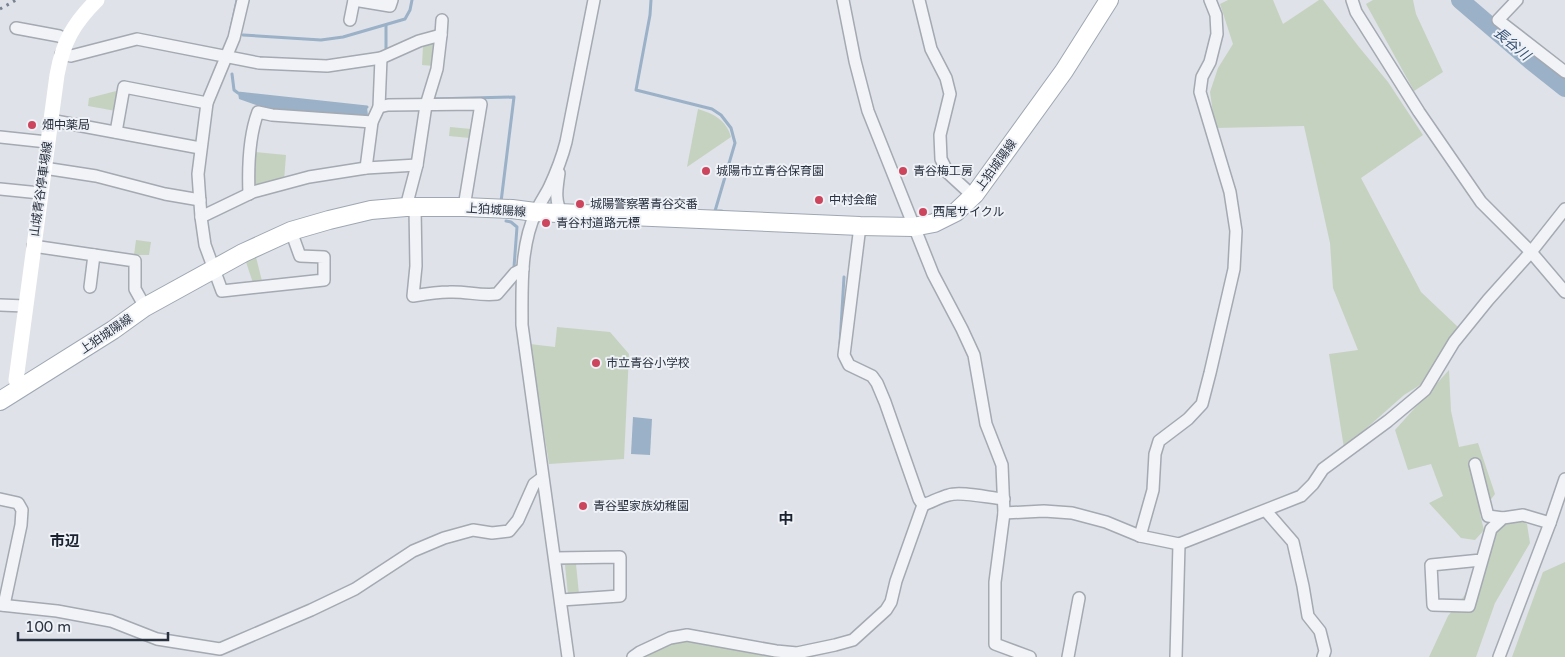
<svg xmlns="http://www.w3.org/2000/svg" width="1565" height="657" font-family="'Varela Round','Noto Sans JP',sans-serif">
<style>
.green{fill:#c5d2c0}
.water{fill:#9ab1c8}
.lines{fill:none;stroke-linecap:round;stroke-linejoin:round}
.stream{stroke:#9ab1c8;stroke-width:3}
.river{stroke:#9ab1c8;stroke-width:18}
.minor-casing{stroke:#a4a9b2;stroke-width:14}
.primary-casing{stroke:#9ea7b3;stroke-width:20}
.minor{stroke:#f1f3f6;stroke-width:11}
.secondary{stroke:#fff;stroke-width:15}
.primary{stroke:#fff;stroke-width:18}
.rail{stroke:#788291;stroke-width:3;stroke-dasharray:2.5 5;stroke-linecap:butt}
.poi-dot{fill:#cc455c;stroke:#eef1f6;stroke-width:2}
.labels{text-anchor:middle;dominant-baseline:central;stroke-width:4;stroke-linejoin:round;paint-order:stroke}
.poi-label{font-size:12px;fill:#28313f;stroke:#eef1f6;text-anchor:start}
.street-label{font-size:12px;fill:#28313f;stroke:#eef1f6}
.water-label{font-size:14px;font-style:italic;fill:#335072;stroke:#eef1f6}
.quarter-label{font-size:15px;font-weight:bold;fill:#1a222f;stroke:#eef1f6}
</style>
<rect width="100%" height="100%" fill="#dfe2e8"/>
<!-- green -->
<g class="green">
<path d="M1228 0H1273L1283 24 1319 0H1323L1359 47 1388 82 1423 135 1361 178 1421 292 1458 327 1420 385 1404 395 1344 448 1329 354 1358 350 1333 288 1330 243 1304 126 1215 128 1210 92 1218 68 1233 44 1220 4Z"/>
<path d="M1373 0H1413L1416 14 1443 72 1414 91 1366 4Z"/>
<path d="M433 43 436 47 434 66 422 65 423 46Z"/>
<path d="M120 90 116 111 88 106 89 98Z"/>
<path d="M698 109C714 114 726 120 731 137L687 167Z"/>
<path d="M450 127 471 129 470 138 449 136Z"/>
<path d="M255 152 286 155 284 181 252 190Z"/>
<path d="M136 240 151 242 149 255H134Z"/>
<path d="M256 257 262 281 253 283 246 262Z"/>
<path d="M557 327 610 332 629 354 624 459 549 464 530 344 555 347Z"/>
<path d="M1449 370 1451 411 1459 447 1478 443 1495 494 1480 514 1484 530 1475 540 1461 538 1429 503 1443 496 1431 464 1408 470 1395 430Z"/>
<path d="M1505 511 1527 524 1530 543 1495 603 1476 657H1429L1448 616 1464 596 1486 553 1488 526Z"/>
<path d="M1565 562V657H1512L1543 572Z"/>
<path d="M576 564 579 594 568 595 565 565Z"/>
<path d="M690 639 773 654 774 657H648L641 655 671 642Z"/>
</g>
<!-- water -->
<g class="water">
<path d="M238 93 367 107 368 116 364 119 276 112 239 99Z"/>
<path d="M633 417 652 419 650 455 631 454Z"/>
</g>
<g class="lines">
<!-- stream -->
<g class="stream">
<path d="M651 0 650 15 636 90 712 109 721 115 731 128 735 143 715 211H722"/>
<path d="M230 33 237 0"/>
<path d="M243 35 321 40 343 37 405 19 410 10 412 0"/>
<path d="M386 51V25"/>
<path d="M232 74 234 90 238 93 367 107"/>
<path d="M433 99 514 97 501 202"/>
<path d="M506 221 511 222 517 227 514 267"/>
<path d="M840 344 844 277"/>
</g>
<!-- river -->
<path class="river" d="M1460 0 1531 61 1565 88"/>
<defs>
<g id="minor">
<path d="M243 0 234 38 207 103 198 174 201 217 205 245 222 291 324 280V257L300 256 291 231"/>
<path d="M354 0 390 6 392 0"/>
<path d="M843 0 855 61 868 111 933 274 962 329 974 355 986 424 1002 465 1004 513 995 582V644L1030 657"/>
<path d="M919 0 931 49 946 78 950 94 940 135 941 159 948 173 973 196"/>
<path d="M1352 0 1356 12 1419 112 1481 202 1531 252 1565 292"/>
<path d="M1517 0 1498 20 1565 72"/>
<path d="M350 20 354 0"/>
<path d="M16 28 59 36 67 40"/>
<path d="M441 35 442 20"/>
<path d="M61 54 71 56 137 39 259 63 327 66 381 58 419 41 441 35 437 69 426 105 417 165 406 207"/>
<path d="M379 107 388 105 481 104 464 207"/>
<path d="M50 120 200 148"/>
<path d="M116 132 124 87 207 103"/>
<path d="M0 137 47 142"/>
<path d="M44 168 96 176 165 194 200 200"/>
<path d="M366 168 372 122 379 107 381 58"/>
<path d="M559 173C557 188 554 200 562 214"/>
<path d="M0 189 40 193"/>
<path d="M249 194C248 169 249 136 258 112L272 115 372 122"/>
<path d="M415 208 416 266 413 296C425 294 437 292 449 292 466 291 479 296 497 294L515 273 523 269"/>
<path d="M201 217 253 192 309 177 366 168 417 165"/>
<path d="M860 226 844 355 849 365 872 376 877 383 885 402 919 499 923 505"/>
<path d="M33 246 135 261V289L145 307"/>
<path d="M90 287 94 255"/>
<path d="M0 305 25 306"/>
<path d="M1475 464 1488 516 1503 518"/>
<path d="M0 499 18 503 22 510 21 525 4 605"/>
<path d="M923 505C932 502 940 497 949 495 960 491 990 498 1004 499"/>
<path d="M1266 511 1293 542 1303 586 1308 616 1320 631 1325 651 1323 657"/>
<path d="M1004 513 1044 511 1072 513 1106 522 1140 536 1179 544 1301 496 1313 484 1323 469 1388 421 1425 390 1454 342 1488 300 1531 252 1565 209"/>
<path d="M1140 536 1153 490 1155 454 1159 441 1188 419 1202 404 1210 373 1234 269 1236 231 1230 192 1200 92 1202 77 1210 62 1217 34 1216 15 1210 0"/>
<path d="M555 558 620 557V596L561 600"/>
<path d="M1481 560 1431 565 1433 605 1469 606 1491 529 1503 518 1523 515 1550 523"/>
<path d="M0 605 57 611 111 621 157 639 220 649 311 610 355 589 413 551 444 538 473 530 492 533 509 531 518 520 534 484 542 478"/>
<path d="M568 657 522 325C522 288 520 246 536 212 539 204 545 196 549 188 556 173 562 158 566 142L594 0"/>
<path d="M633 657 640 652 670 638 687 635 776 651 797 653 835 645 853 640 886 610 891 602 896 581 923 505"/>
<path d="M1068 657 1079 598"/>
<path d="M1176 657 1179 544"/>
<path d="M1499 657 1550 523 1565 479"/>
</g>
<path id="primary" d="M0 401 113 330 145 307 243 253 291 231 329 220 371 210 406 207H464L512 209 535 212 860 226 913 227 934 223 956 212 975 194 1064 71 1109 0"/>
</defs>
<!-- minor casing -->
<use href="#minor" class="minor-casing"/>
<!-- primary casing -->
<use href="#primary" class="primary-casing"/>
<!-- minor -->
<use href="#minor" class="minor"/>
<!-- secondary -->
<path class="secondary" d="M20 389 16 380 57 75C63 42 73 24 97 0"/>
<!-- primary -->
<use href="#primary" class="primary"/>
<!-- rail -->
<path class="rail" d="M0 9 16 0"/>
</g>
<!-- markers -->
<g class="poi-dot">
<circle cx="32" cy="125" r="5"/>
<circle cx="706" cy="171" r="5"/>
<circle cx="903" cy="171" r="5"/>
<circle cx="819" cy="200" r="5"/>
<circle cx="580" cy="204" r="5"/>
<circle cx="923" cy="212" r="5"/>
<circle cx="546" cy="223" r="5"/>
<circle cx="596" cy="363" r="5"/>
<circle cx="583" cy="506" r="5"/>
</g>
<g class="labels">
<!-- poi labels -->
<g class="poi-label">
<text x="42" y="125">畑中薬局</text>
<text x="716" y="171">城陽市立青谷保育園</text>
<text x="913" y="171">青谷梅工房</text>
<text x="829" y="200">中村会館</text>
<text x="590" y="204">城陽警察署青谷交番</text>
<text x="933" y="212">西尾サイクル</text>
<text x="556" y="223">青谷村道路元標</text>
<text x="606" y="363">市立青谷小学校</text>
<text x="593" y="506">青谷聖家族幼稚園</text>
</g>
<!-- street labels -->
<g class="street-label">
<text transform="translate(996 165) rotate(-54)">上狛城陽線</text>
<text transform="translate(41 189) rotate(-82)">山城青谷停車場線</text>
<text transform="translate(496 210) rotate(4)">上狛城陽線</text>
<text transform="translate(106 334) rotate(-34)">上狛城陽線</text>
</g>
<!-- water labels -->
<g class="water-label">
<text transform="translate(1512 44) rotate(40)">長谷川</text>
</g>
<!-- quarter labels -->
<g class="quarter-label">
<text x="786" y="519">中</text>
<text x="65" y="541">市辺</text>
</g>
</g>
<!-- scale -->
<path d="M18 632v8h150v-8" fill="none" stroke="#28313f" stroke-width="2.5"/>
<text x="25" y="632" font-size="15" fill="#28313f" stroke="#eef1f6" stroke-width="4" paint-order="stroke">100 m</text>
</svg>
